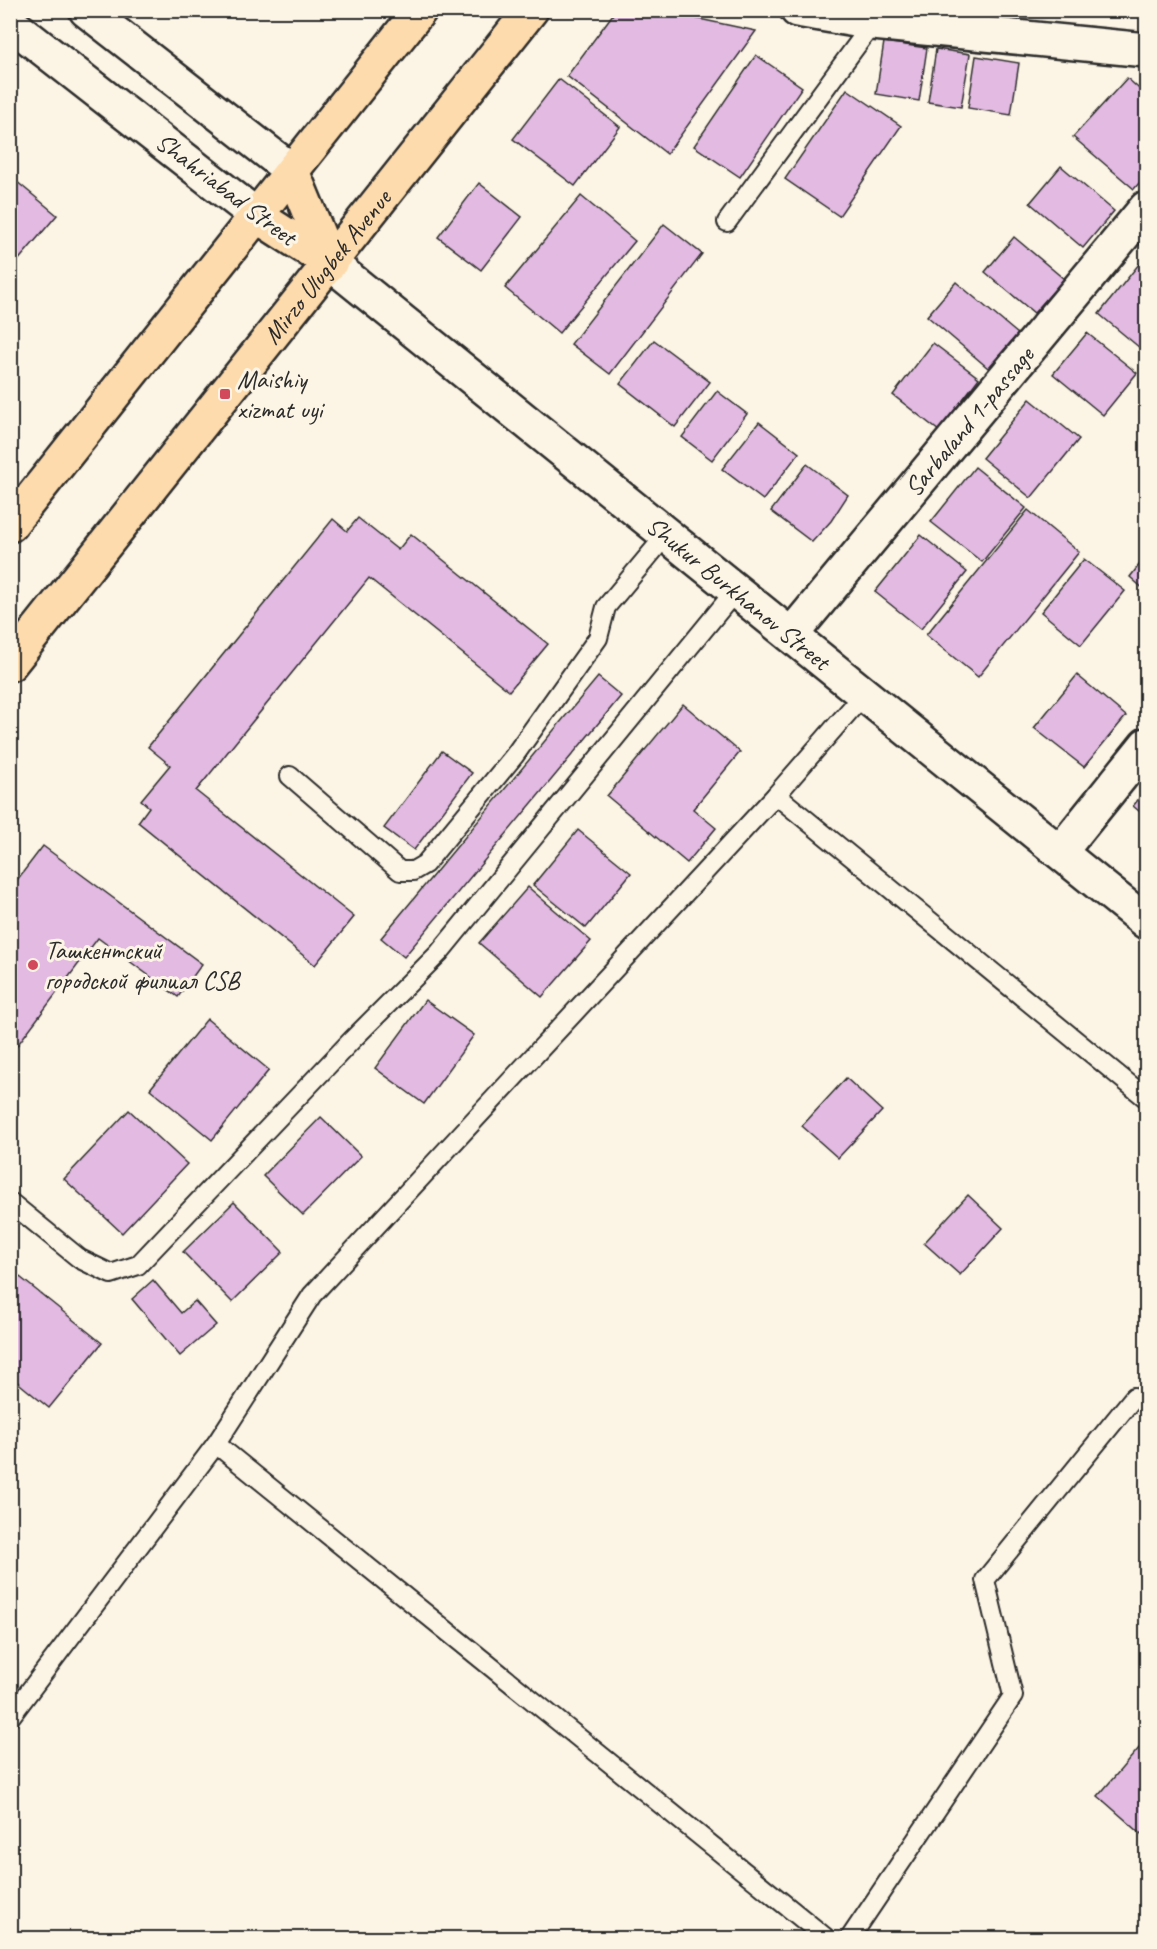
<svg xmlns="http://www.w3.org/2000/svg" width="1157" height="1949" font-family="Caveat,sans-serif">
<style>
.building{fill:#e2bae2;stroke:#2b2b2b;stroke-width:1.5}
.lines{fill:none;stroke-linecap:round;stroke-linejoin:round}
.service-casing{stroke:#2b2b2b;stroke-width:22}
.minor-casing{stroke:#2b2b2b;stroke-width:38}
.tertiary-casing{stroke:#2b2b2b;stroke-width:38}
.secondary-casing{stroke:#2b2b2b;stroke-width:38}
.primary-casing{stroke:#2b2b2b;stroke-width:38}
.service{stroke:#fcf5e5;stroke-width:18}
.minor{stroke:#fcf5e5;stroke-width:33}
.tertiary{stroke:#fcf5e5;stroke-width:33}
.secondary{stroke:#fcf5e5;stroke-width:33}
.primary{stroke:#fedbac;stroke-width:33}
.poi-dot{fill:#d1495b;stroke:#fcf5e5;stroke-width:2}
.labels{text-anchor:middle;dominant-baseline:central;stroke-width:6;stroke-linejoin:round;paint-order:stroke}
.street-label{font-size:26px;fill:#2b2b2b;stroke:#fcf5e5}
.poi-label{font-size:26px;fill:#2b2b2b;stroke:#fcf5e5;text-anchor:start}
</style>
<rect width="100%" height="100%" fill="#fcf5e5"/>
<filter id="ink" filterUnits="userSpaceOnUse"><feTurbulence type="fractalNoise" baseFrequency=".0167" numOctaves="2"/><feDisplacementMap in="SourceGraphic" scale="12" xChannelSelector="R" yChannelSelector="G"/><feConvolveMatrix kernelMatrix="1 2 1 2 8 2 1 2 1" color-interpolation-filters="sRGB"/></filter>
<g filter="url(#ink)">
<!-- building -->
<g class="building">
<path d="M616 10H657L756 31 667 154 567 76Z"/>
<path d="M884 42 927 48 919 101 876 94Z"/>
<path d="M936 49 970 54 961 107 928 102Z"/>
<path d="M756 55 802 87 740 177 694 146Z"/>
<path d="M976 56 1019 63 1011 115 968 108Z"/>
<path d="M1127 78 1146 95V175L1134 189 1073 137Z"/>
<path d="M559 79 620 127 575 186 513 139Z"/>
<path d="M847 89 901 126 839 216 785 179Z"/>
<path d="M1061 166 1114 211 1083 248 1030 203Z"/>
<path d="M10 176 57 215 10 270Z"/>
<path d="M479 183 522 217 481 270 438 237Z"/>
<path d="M581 196 635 241 559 333 505 288Z"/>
<path d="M664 224 702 254 610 374 571 344Z"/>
<path d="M1014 237 1064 279 1034 313 985 272Z"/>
<path d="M1139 264 1146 270V353L1099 314Z"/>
<path d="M956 282 1018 334 988 368 927 316Z"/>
<path d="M1087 333 1137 373 1103 415 1053 374Z"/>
<path d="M654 340 710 382 675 427 620 384Z"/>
<path d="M933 343 979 378 939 431 893 395Z"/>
<path d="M717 391 747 414 712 460 682 437Z"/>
<path d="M1030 399 1079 439 1031 498 982 458Z"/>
<path d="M759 422 799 453 763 500 722 469Z"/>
<path d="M807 464 848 495 831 521 812 542 771 511Z"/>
<path d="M975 467 1026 508 982 562 931 522Z"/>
<path d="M1028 510 1079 552 978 677 926 635Z"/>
<path d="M358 518 398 550 411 534 548 644 509 691 369 578 196 791 354 917 315 965 138 822 149 807 141 800 170 765 148 747 333 519 347 531Z"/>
<path d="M921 535 967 572 921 629 875 592Z"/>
<path d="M1146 556V591L1130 577Z"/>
<path d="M1084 559 1125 591 1081 645 1041 612Z"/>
<path d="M1077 675 1126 716 1084 767 1034 728Z"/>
<path d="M598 677 621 696 404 957 381 938Z"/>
<path d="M683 704 740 752 693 809 716 828 687 863 607 796Z"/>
<path d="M442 751 472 773 414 850 384 828Z"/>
<path d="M1146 790V817L1133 806Z"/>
<path d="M578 830 631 873 586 928 533 885Z"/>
<path d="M43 846 202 964 178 997 98 938 10 1055V881L14 884Z"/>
<path d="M528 887 591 941 542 997 479 943Z"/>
<path d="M425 1000 474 1035 424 1104 375 1068Z"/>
<path d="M207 1019 269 1070 212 1140 150 1089Z"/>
<path d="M846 1078 882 1111 838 1158 802 1126Z"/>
<path d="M129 1110 187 1164 122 1233 64 1179Z"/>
<path d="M321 1117 361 1156 303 1215 263 1176Z"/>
<path d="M968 1195 1003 1228 960 1275 924 1243Z"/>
<path d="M234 1202 283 1252 232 1302 183 1252Z"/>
<path d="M10 1269 102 1343 49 1408 10 1376Z"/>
<path d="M153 1280 181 1313 195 1301 216 1325 180 1356 132 1299Z"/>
<path d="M1146 1740V1838L1098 1796Z"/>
</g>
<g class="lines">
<defs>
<g id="service">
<path d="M727 222 873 23"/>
<path d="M290 776 400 871H413L425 864 514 756 598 638 606 607 667 534"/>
<path d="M776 795 1146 1098"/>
<path d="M10 1202 80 1259 111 1274 138 1265 352 1040 439 953 736 590"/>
<path d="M216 1444 826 1938"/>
<path d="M10 1717 216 1444 312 1295 776 795 864 694"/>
<path d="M850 1938 1013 1696 985 1580 1134 1397"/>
</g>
<g id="minor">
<path d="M797 10 873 23 1146 50"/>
<path id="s1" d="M791 635 1146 208"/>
<path d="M1060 852 1146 745"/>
</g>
<g id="tertiary">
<path id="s2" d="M330 263 1146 922"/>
</g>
<g id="secondary">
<path d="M86 10 292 171"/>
<path d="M10 23 257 216"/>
</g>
<g id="primary">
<path d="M292 171 330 263"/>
<path d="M257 216 330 263"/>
<path d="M10 525 420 10"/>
<path id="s3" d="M10 664 531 10"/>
</g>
</defs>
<!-- service casing -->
<use href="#service" class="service-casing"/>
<!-- minor casing -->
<use href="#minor" class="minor-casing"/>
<!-- tertiary casing -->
<use href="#tertiary" class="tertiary-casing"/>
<!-- secondary casing -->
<use href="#secondary" class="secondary-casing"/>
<!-- primary casing -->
<use href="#primary" class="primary-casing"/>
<!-- service -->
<use href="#service" class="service"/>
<!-- minor -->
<use href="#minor" class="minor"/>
<!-- tertiary -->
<use href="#tertiary" class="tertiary"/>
<!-- secondary -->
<use href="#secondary" class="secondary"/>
<!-- primary -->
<use href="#primary" class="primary"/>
</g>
</g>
<!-- markers -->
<g class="poi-dot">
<rect x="219" y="388" width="12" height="12" rx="3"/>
<circle cx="33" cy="965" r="6"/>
</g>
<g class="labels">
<!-- street labels -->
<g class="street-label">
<text transform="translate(226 189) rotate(37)">Shahriabad Street</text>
<text stroke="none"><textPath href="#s3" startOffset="508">Mirzo Ulugbek Avenue</textPath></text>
<text stroke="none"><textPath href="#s1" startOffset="278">Sarbaland 1-passage</textPath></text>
<text stroke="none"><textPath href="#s2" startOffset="525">Shukur Burkhanov Street</textPath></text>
</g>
<!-- poi labels -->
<g class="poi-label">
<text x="237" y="379">Maishiy<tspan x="237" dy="30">xizmat uyi</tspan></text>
<text x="45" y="950">Ташкентский<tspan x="45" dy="30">городской филиал CSB</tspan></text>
</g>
</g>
<!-- margin -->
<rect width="1157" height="1949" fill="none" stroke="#fcf5e5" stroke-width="36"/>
<rect x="18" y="18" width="1121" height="1913" fill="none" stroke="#2b2b2b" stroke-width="2" filter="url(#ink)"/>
</svg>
